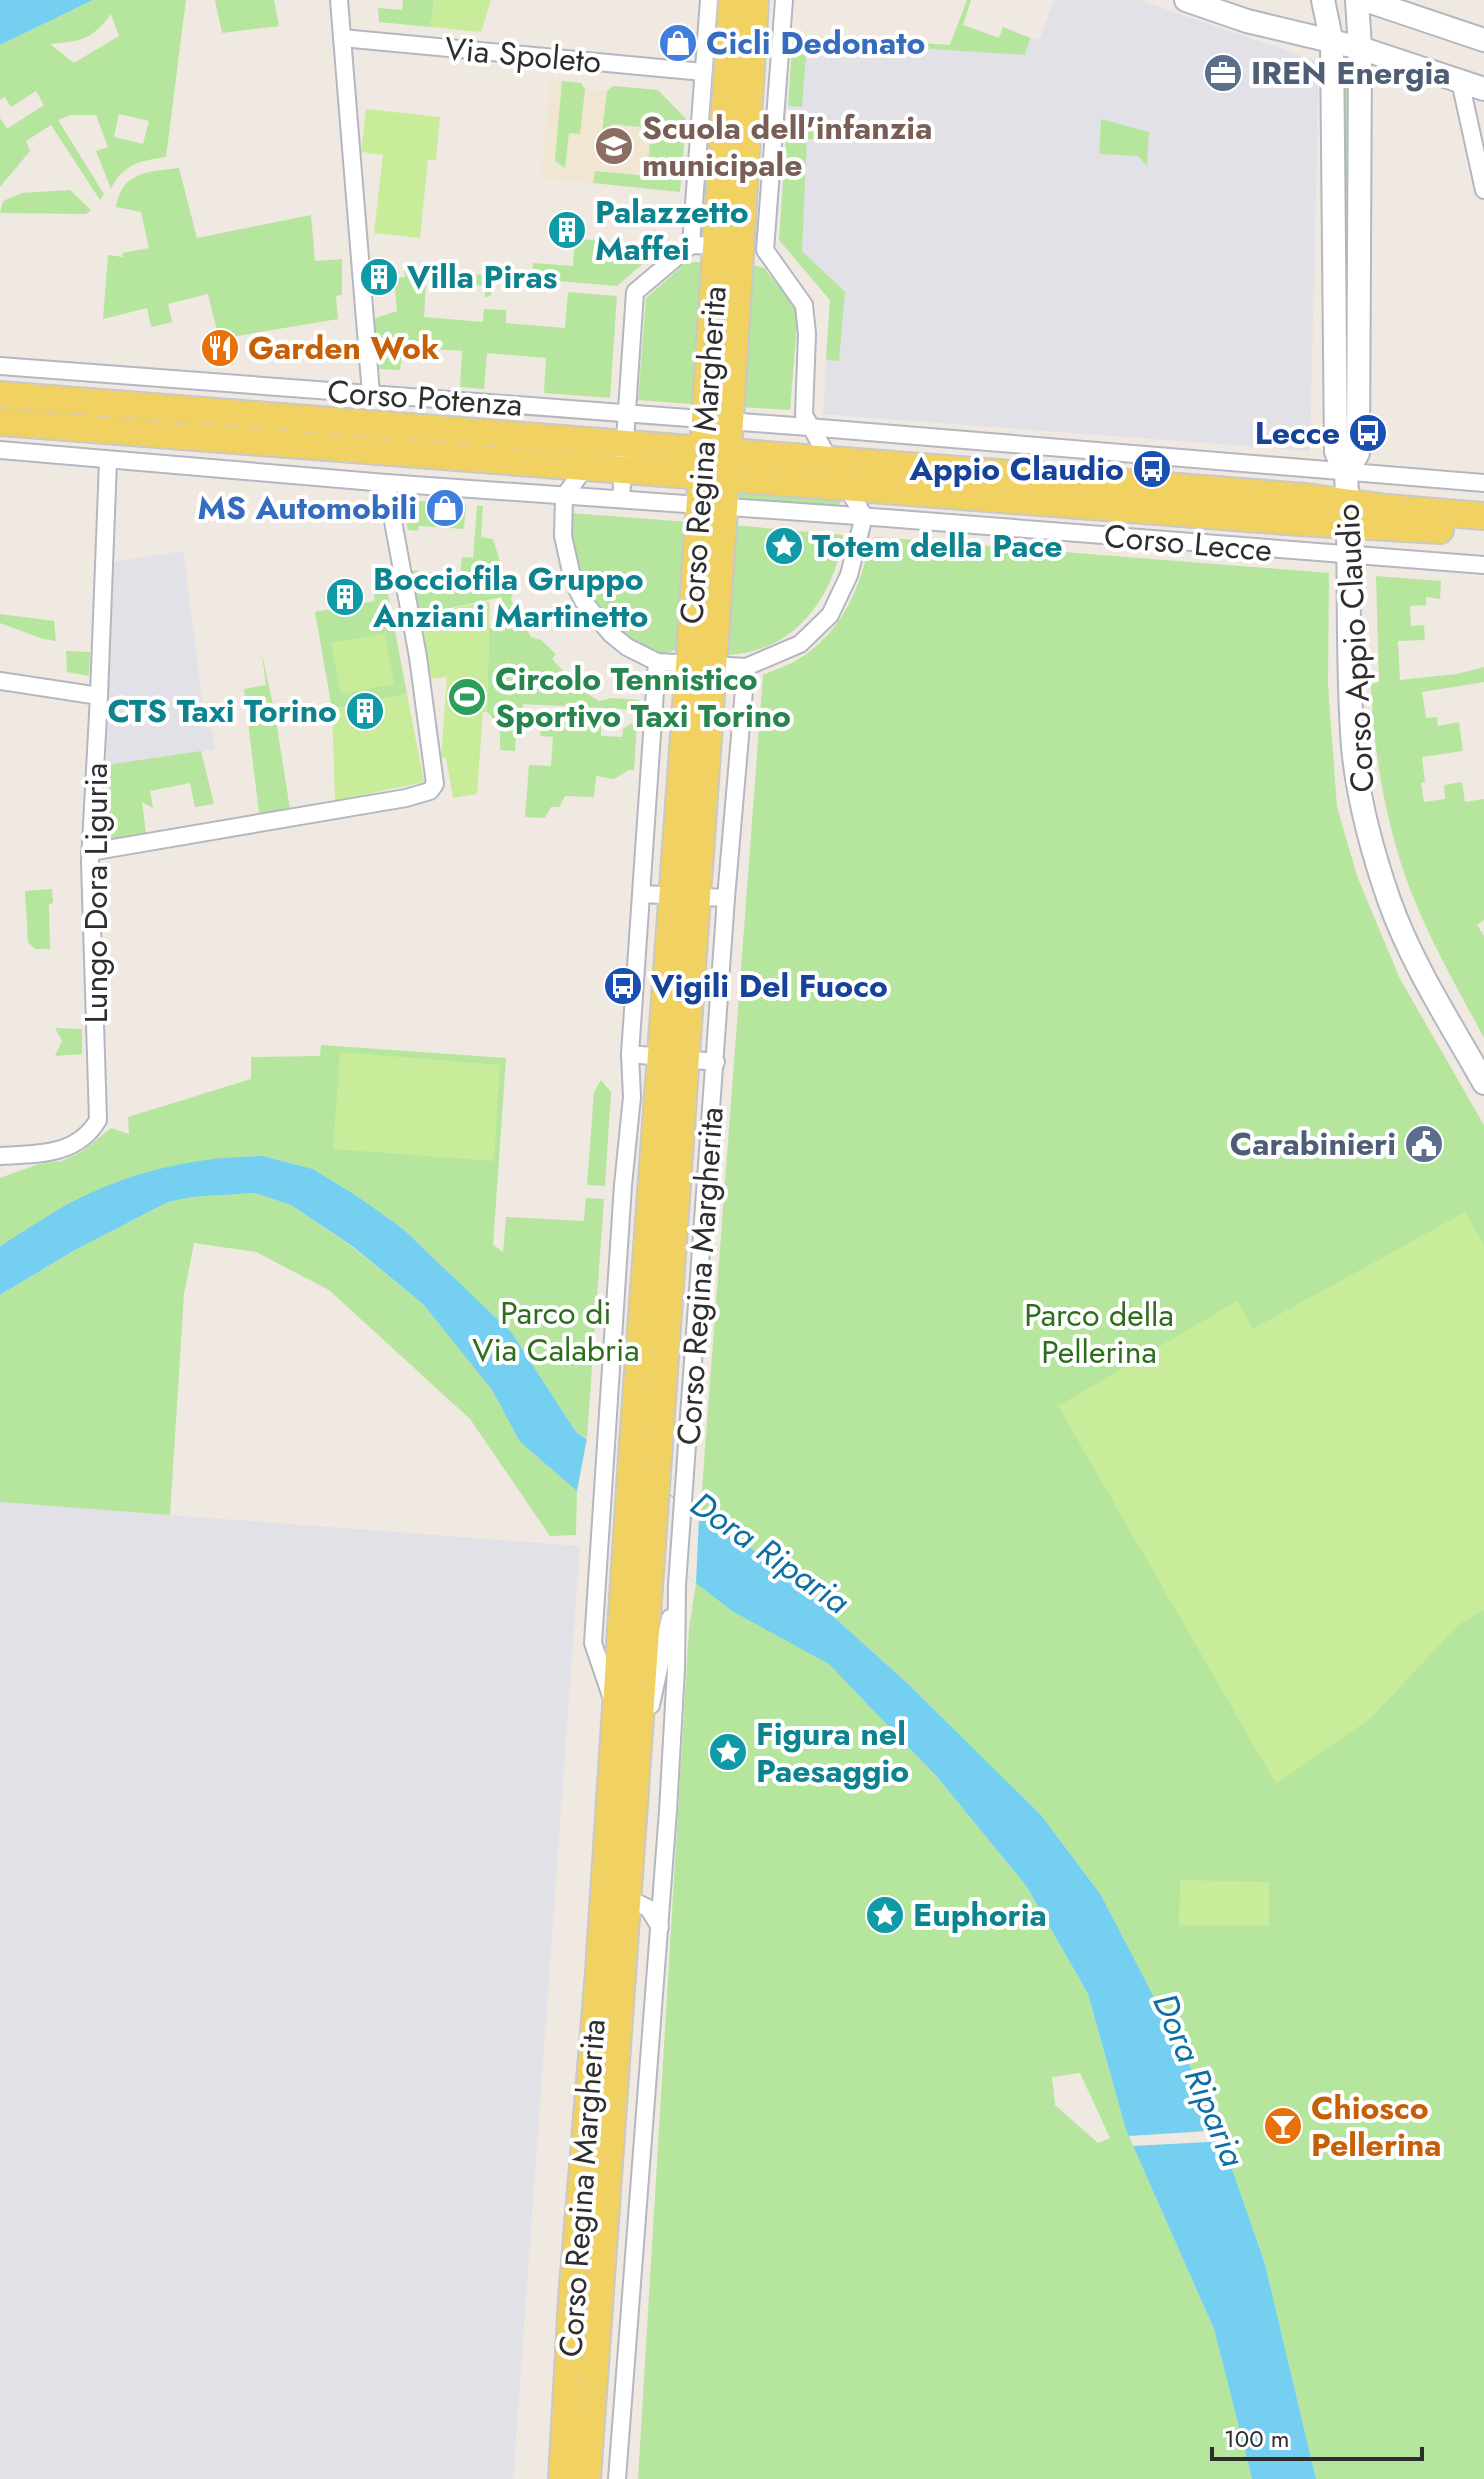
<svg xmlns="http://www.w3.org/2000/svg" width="1484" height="2479" font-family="Jost,sans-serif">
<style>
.industrial{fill:#e3e1e8}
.education{fill:#f0e6d1}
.green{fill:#b6e59e;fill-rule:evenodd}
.pitch{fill:#c9ec9a}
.water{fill:#75cff0}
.pier{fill:#efe9e1}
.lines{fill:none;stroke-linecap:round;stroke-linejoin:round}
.minor-casing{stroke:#b4b7c1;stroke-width:20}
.tertiary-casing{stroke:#b4b7c1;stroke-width:26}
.primary-casing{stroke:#c9c9c9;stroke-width:30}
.minor{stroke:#fff;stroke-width:16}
.tertiary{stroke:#fff;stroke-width:22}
.primary{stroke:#f2d163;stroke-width:26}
.labels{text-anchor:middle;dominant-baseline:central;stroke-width:8;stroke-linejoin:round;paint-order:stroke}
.shop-label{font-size:32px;font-weight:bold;fill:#366cbe;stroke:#fff;text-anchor:start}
.street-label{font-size:32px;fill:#2e2e2e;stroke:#fff}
.service-label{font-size:32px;font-weight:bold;fill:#4e5e75;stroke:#fff;text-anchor:start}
.education-label{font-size:32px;font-weight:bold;fill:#785e54;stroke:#fff;text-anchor:start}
.culture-label{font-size:32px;font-weight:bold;fill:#0d838f;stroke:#fff;text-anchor:start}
.food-label{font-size:32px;font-weight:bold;fill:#c56008;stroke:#fff;text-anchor:start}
.transit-label{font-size:32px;font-weight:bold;fill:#164399;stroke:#fff;text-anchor:end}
.leisure-label{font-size:32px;font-weight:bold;fill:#27864d;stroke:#fff;text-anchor:start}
.park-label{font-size:32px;fill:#2c6e1b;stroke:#fff}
.water-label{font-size:34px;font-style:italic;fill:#0d6fa3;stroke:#fff}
</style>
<rect width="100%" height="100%" fill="#efe9e1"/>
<!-- industrial -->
<g class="industrial">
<path d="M1054 0H1139L1319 62 1310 451 823 414 830 300 779 240 793 35 950 45 956 28 1008 47 1014 32 1039 40Z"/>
<path d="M183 551 206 729H212L215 749 106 765 112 562Z"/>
<path d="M0 1502 580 1546 513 2479H0Z"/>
</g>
<!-- education -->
<path class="education" d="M550 80 581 83 586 89 607 91 613 86 658 90 686 119 680 192 541 178Z"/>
<!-- green -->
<g class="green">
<path d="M93 0H186L166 157C139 161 123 164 111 189L96 151 108 147 96 115H71L58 120 104 194 100 200 51 125 26 141 30 151 0 187V118L7 129 44 105 36 91 11 107 5 97 0 100V45ZM111 14 119 36 74 63 50 44C81 41 92 40 111 14ZM119 114 149 121 143 144 114 137Z"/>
<path d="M215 0H274L279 26 222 33Z"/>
<path d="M403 0H434L431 27 379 22 378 8 402 10Z"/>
<path d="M967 0H971L963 25 999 38 1003 27 1030 38 1025 55 807 41 802 107 788 106 793 35 950 45Z"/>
<path d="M1340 54H1352V462H1347V367L1340 352Z"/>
<path d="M562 81 581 83 585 89 580 134 569 133 565 168 555 161Z"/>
<path d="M613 86 658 90 686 119 680 192 593 183 595 171 647 176 651 128 611 124 610 132H602L607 91Z"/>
<path d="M1101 119 1149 132 1147 166 1138 156 1099 154Z"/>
<path d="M787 126 823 127 822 139H807L802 251 845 292 839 361 826 360 830 300 779 240Z"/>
<path d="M179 168 197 238 311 215 315 261 342 259V295L336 296 338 319 219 339 208 294 168 304 172 322 151 327 147 308 103 319 108 255 123 257 122 253 149 248 141 212 116 207C122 171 148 172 179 168Z"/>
<path d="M70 190 91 210 86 214 0 213 3 201 22 193Z"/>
<path d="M575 238 652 248 655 253 617 286 532 279 533 263 573 266Z"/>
<path d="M687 262H702L704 266 696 400 692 404 638 400 646 298Z"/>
<path d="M753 265 764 268 798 311 790 410 741 407 750 271Z"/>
<path d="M404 268 494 276 491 295 485 298V286L426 282 424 317 483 322 484 309 506 310V323L565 328 568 292 617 296 610 398 544 393 546 358 487 353 484 389 460 387 462 351 403 347 400 370 377 369 373 319 397 311 394 278 405 277Z"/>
<path d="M741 491 838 499 841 502 837 507 739 499 737 496Z"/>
<path d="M400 500 438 502 439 505 448 506 450 503 466 505 464 529 419 526 418 531 408 530 406 520 399 515 397 506Z"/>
<path d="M477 506H483L481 537 493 539 510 593H513L511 600 531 637 541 640 556 654 552 659 580 689 599 701 612 698 639 700 638 710 523 704 521 734H516L515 751 500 750V726L487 712 489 628 501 629 502 597 418 615 410 570 460 575 462 557 473 558Z"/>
<path d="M571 513 688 522 680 646C648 675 593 608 582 581 573 559 571 536 571 513Z"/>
<path d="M733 525 843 535C835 596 795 652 728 655L725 652Z"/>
<path d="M876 537 1329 573 1328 685 1337 807 1357 876 1400 979 1484 1125V2479H1316L1265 2264 1210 2105 1101 1895 1041 1815 905 1681 775 1564 700 1516 763 675C774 670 787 666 797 660 841 634 861 588 870 540Z"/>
<path d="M1376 576 1441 581 1440 599 1426 597V605L1410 606 1411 626 1424 625 1425 640 1398 641 1400 680 1457 674 1484 667V682L1422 692 1426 718 1437 717 1438 726 1459 722 1463 751 1422 757 1425 782 1421 783 1424 802 1445 799 1444 785 1462 782 1465 802 1484 799V920L1477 925 1484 936V1038C1458 989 1430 941 1410 889 1386 826 1373 751 1371 684L1379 682Z"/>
<path d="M385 579 407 694 332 709 315 612 375 601 372 582Z"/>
<path d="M0 614 54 621 56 641 43 639 0 623Z"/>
<path d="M66 651 90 652 89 676 67 672Z"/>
<path d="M262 654 275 714 290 809 259 813 244 689 266 685Z"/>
<path d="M549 718 601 723V736L622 737 623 729 630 724H637L634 770H629L614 779 596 776 594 797 565 796 559 807H551L545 818 525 817 529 765 551 766 553 737 540 736 541 725Z"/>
<path d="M201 751 214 804 195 807 190 783 150 791 153 808 142 802 146 833 103 840 106 765Z"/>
<path d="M52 889 53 903 49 904 50 949H35L28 942 25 891Z"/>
<path d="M55 1028 82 1029V1054L55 1056 62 1041Z"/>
<path d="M321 1045 506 1058 493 1245 503 1252 506 1217 584 1221 586 1198 604 1199 587 1438 576 1432 512 1333 402 1228 357 1196 313 1169 263 1156 236 1157 66 1206 0 1246V1178L39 1164 62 1161 83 1151 111 1128 129 1134 128 1117 251 1079V1057L320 1056Z"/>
<path d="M601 1080 611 1092 605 1186 587 1185 594 1092Z"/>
<path d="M255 1193 291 1205 351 1246 423 1304 492 1390 520 1442 577 1491 576 1535 550 1536 470 1419 329 1290 256 1252 194 1243 184 1294 170 1515 0 1502V1295L75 1250 168 1202 192 1197Z"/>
<path d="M696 1583 732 1611 829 1663 938 1778 1027 1887 1088 1994 1126 2130 1214 2329 1252 2479H638L689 1629ZM1080 2073 1110 2138 1098 2143 1055 2105 1052 2077Z"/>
</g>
<!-- pitch -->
<g class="pitch">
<path d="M434 0H491L481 32 431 27Z"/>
<path d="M366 109 440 117 436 160H428L420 238 374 233 383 155 361 152Z"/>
<path d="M490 601 487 712H483L477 794 453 798 446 758H441L447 677 430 679 418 615Z"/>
<path d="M385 633 394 684 341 694 331 643Z"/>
<path d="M407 694 424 782 335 801 332 709Z"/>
<path d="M340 1052 500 1065 494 1161 333 1149Z"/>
<path d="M1465 1212 1484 1244V1610L1459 1624 1371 1718 1276 1784 1058 1406 1237 1301 1253 1329Z"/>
<path d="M1180 1880 1269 1882V1926L1179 1925Z"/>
</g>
<!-- water -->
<g class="water">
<path d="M0 0H93L0 45Z"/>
<path d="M263 1156 313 1169 357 1196 402 1228 512 1333 576 1432 775 1564 905 1681 1041 1815 1101 1895 1210 2105 1265 2264 1316 2479H1252L1214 2329 1126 2130 1088 1994 1027 1887 938 1778 829 1664 732 1611 577 1491 520 1442 492 1390 423 1304 352 1246 291 1205 255 1193 192 1197 168 1202 75 1250 0 1295V1246C23 1232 45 1217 68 1204 130 1171 193 1157 263 1156Z"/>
</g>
<!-- pier -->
<g class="pier">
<path d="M587 1438 699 1516 696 1583 577 1491Z"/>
<path d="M1223 2130 1227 2141 1133 2146 1129 2136Z"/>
</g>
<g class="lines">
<defs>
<g id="minor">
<path d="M339 0 371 394"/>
<path d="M784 0 765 250 804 305 807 334 804 415 832 464"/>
<path d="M342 38 703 72"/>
<path d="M1460 81 1484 190"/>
<path d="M691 245 709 0"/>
<path d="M0 366 808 427 1484 483"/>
<path d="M0 450 386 483 886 518 1484 565"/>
<path d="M589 463 564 496 563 536 573 581 583 601 611 634 627 647 657 662 746 667 800 644 830 615 849 575 864 516 844 483"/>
<path d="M621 499 635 292 691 245 723 246"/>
<path d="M0 681 99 696"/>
<path d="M90 852 406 798 430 791 435 784 418 657 386 483"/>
<path d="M641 894 726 898"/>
<path d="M630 1054 716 1062"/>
<path d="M0 1156C37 1154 77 1156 98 1120L90 862 99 696 108 461"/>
<path d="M612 1699 593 1643 623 1185 632 1097 630 1054 657 662"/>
<path d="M651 1705 670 1618"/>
<path d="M623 1896 648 1908 660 1927"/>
<path d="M617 2479 668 1811 676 1669 677 1585 726 898 746 667"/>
</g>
<g id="tertiary">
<path d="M1186 0 1247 21 1360 48 1484 89"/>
<path d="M1323 0 1332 43 1336 452 1346 473C1351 564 1346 656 1353 747 1358 799 1372 851 1389 900 1412 965 1451 1024 1484 1083"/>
<path d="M1365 0 1484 40"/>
<path d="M1346 473 1358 453 1360 48 1357 0"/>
</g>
<g id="primary">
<path d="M0 395 1306 497 1387 508 1484 516"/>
<path d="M0 422 1299 522 1440 530"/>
<path d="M562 2479 572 2298 599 1972 633 1442 691 638 732 0"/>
<path d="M587 2479 730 422 755 0"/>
</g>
</defs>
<!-- minor casing -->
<use href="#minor" class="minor-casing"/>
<!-- tertiary casing -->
<use href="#tertiary" class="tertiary-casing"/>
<!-- primary casing -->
<use href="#primary" class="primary-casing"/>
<!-- minor -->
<use href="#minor" class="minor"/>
<!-- tertiary -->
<use href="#tertiary" class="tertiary"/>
<!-- primary -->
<use href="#primary" class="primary"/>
</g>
<!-- icons -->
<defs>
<symbol id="shop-disc" viewBox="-11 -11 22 22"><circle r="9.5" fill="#3f7fe0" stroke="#fff"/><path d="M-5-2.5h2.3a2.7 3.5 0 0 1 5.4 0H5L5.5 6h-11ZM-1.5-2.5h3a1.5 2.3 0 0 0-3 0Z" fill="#fff"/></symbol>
<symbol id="office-disc" viewBox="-11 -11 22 22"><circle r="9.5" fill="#5c6f8a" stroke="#fff"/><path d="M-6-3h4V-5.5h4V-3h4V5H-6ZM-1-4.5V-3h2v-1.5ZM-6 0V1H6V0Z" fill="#fff"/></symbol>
<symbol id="school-disc" viewBox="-11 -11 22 22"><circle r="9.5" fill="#8d6e63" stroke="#fff"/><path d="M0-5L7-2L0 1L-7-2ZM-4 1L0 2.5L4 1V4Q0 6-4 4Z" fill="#fff"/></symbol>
<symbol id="building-disc" viewBox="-11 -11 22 22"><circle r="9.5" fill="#0f9aa8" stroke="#fff"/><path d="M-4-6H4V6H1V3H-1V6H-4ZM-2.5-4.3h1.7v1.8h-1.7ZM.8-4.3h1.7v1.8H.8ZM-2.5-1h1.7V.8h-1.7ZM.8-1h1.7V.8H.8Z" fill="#fff"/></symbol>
<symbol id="restaurant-disc" viewBox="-11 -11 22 22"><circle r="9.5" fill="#e8710a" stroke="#fff"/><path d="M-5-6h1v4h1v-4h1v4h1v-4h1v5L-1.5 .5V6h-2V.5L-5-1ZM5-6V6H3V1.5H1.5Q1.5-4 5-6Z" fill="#fff"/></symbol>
<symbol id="bus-disc" viewBox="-11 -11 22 22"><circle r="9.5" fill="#1a4fb4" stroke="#fff"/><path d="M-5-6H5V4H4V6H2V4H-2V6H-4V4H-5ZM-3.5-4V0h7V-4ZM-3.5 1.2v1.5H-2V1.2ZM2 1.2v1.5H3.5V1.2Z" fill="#fff"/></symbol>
<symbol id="sight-disc" viewBox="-11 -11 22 22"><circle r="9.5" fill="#0f9aa8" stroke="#fff"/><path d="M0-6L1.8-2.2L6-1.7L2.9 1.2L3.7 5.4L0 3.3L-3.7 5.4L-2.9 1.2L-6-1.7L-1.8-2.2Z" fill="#fff"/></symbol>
<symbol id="stadium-disc" viewBox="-11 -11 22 22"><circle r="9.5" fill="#2e9e5b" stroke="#fff"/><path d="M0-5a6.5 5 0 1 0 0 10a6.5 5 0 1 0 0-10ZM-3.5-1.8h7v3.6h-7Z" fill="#fff"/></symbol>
<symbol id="civic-disc" viewBox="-11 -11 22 22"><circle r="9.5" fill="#5c6f8a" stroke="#fff"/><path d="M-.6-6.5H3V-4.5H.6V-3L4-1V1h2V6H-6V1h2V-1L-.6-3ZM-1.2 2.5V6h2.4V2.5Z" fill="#fff"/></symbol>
<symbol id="bar-disc" viewBox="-11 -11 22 22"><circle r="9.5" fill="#e8710a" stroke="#fff"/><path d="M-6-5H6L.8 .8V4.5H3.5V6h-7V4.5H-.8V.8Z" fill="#fff"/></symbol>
</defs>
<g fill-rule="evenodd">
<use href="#shop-disc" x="656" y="21" width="44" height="44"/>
<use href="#office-disc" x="1201" y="51" width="44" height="44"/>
<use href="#school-disc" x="592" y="124" width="44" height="44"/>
<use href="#building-disc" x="545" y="208" width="44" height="44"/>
<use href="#building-disc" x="357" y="255" width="44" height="44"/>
<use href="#restaurant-disc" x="198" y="326" width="44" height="44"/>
<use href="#bus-disc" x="1346" y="411" width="44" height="44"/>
<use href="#bus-disc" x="1130" y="447" width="44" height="44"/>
<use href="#shop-disc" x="423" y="486" width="44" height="44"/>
<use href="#sight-disc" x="762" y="524" width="44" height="44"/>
<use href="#building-disc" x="323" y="575" width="44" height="44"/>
<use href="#stadium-disc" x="445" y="675" width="44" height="44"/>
<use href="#building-disc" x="343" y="689" width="44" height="44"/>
<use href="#bus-disc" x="601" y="964" width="44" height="44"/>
<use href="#civic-disc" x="1402" y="1122" width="44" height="44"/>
<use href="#sight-disc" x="706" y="1730" width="44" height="44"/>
<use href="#sight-disc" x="863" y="1893" width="44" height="44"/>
<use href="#bar-disc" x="1261" y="2104" width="44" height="44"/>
</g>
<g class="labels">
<!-- shop labels -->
<g class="shop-label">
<text x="706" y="43">Cicli Dedonato</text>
<text x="417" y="508" text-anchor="end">MS Automobili</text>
</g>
<!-- street labels -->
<g class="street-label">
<text transform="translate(523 55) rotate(5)">Via Spoleto</text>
<text transform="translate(425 398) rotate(4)">Corso Potenza</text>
<text transform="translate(703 455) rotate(-86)">Corso Regina Margherita</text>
<text transform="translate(1188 543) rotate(5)">Corso Lecce</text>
<text transform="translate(1355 648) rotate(-93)">Corso Appio Claudio</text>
<text transform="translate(96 893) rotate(-90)">Lungo Dora Liguria</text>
<text transform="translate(700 1276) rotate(-86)">Corso Regina Margherita</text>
<text transform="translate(582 2188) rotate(-86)">Corso Regina Margherita</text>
</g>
<!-- service labels -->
<g class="service-label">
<text x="1251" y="73">IREN Energia</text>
<text x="1396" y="1144" text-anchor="end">Carabinieri</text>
</g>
<!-- education labels -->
<g class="education-label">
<text x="642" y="128">Scuola dell'infanzia<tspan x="642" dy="37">municipale</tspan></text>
</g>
<!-- culture labels -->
<g class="culture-label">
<text x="595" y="212">Palazzetto<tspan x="595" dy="37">Maffei</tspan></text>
<text x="407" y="277">Villa Piras</text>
<text x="812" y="546">Totem della Pace</text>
<text x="373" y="579">Bocciofila Gruppo<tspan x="373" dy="37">Anziani Martinetto</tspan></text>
<text x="337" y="711" text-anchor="end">CTS Taxi Torino</text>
<text x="756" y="1734">Figura nel<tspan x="756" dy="37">Paesaggio</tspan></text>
<text x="913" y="1915">Euphoria</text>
</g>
<!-- food labels -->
<g class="food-label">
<text x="248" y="348">Garden Wok</text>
<text x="1311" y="2108">Chiosco<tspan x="1311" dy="37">Pellerina</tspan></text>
</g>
<!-- transit labels -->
<g class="transit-label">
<text x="1340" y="433">Lecce</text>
<text x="1124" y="469">Appio Claudio</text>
<text x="651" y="986" text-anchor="start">Vigili Del Fuoco</text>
</g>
<!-- leisure labels -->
<g class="leisure-label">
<text x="495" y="679">Circolo Tennistico<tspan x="495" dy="37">Sportivo Taxi Torino</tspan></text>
</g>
<!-- park labels -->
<g class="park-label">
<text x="556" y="1313">Parco di<tspan x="556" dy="37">Via Calabria</tspan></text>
<text x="1099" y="1315">Parco della<tspan x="1099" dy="37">Pellerina</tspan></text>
</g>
<!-- water labels -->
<g class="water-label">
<text transform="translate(770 1553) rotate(35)">Dora Riparia</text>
<text transform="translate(1199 2080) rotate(67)">Dora Riparia</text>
</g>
</g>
<!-- scale -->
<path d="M1212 2447v12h210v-12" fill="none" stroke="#2e2e2e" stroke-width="4"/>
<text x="1224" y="2447" font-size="24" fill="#2e2e2e" stroke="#ffffff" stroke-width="6" paint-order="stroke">100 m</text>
</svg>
